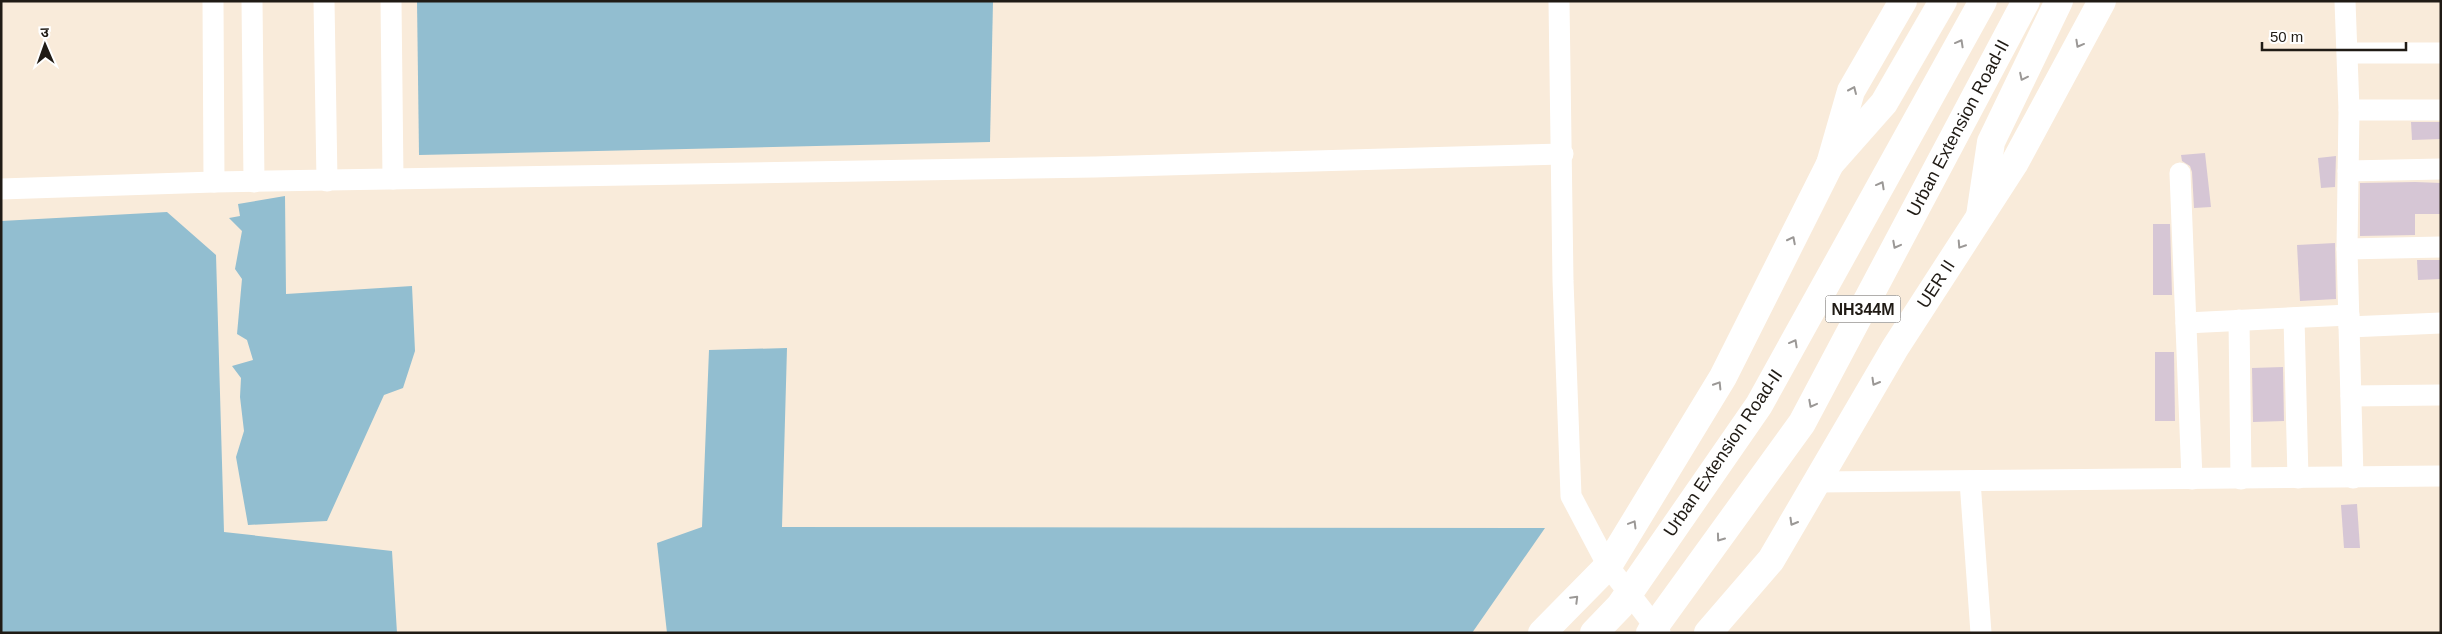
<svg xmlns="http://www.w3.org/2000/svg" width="2442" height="634" font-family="Arial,'Noto Sans Devanagari',sans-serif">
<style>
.water{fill:#92bed0}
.building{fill:#d6c6d5}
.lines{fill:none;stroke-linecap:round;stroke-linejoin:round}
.minor{stroke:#fff;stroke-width:21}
.primary{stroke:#fff;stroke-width:28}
.trunk{stroke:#fff;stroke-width:28}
.oneway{stroke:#9b9896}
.labels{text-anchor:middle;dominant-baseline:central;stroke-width:4;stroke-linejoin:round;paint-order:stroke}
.shield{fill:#fff;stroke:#635f5b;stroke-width:1}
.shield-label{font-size:16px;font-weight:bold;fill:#201b15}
.street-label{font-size:18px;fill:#201b15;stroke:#fff}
</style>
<rect width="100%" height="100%" fill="#f9ebda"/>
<!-- water -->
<g class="water">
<path d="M417 1H993L990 142 419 155Z"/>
<path d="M285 196 286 294 412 286 415 351 403 388 384 395 327 521 248 525 236 457 244 431 240 397 241 378 232 366 253 360 247 340 237 334 242 279 235 269 242 231 229 218 240 216 238 204Z"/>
<path d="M167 212 216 255 224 532 392 551 397 633H1V221Z"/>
<path d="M787 348 782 527 1545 528 1472 633H667L657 543 702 527 709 350Z"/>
</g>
<!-- building -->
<g class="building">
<path d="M2411 122H2441V139L2412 140Z"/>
<path d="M2205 153 2211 207 2194 208 2192 172 2190 166 2182 161 2181 155Z"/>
<path d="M2336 156 2335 187 2321 188 2318 158Z"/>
<path d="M2415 182 2441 183V214H2415V235L2360 236V183Z"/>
<path d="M2153 224H2170L2172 295H2153Z"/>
<path d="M2335 243 2336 299 2300 301 2297 245Z"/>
<path d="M2417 260H2441V279L2418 280Z"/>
<path d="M2155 352H2174L2175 421H2155Z"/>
<path d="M2283 367 2284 421 2253 422 2252 368Z"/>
<path d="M2357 504 2360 548H2344L2341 505Z"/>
</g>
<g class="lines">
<!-- minor -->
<g class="minor">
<path d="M213 1 214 182"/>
<path d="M252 1 254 182"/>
<path d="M324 1 327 181"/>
<path d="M391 1 393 179"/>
<path d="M1559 1 1563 281 1571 496 1608 566 1660 633"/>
<path d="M2345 1 2349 110 2347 249 2353 478"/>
<path d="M2348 53H2441"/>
<path d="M2349 110H2441"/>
<path d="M2348 171 2441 169"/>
<path d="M2180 173 2192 479"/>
<path d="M1 189 214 182 1095 167 1563 154"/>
<path d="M2347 249 2441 247"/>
<path d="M2294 318 2298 478"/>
<path d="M2239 320 2241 479"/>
<path d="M2186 323 2349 315"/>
<path d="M2349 327 2441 323"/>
<path d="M2351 396 2441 395"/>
<path d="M1970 481 1981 633"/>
<path d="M1817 482 2441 476"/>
</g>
<!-- primary -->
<g class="primary">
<path d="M1542 633 1608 566 1723 377 1830 164 1851 91 1903 1"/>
<path d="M1708 633 1771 560 1895 348 2014 164 2102 1"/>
</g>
<!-- trunk -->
<g class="trunk">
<path d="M1830 164 1884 103 1943 1"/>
<path d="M1980 216 1991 142 2059 1"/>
<path d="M1594 633 1620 606 1759 405 1983 1"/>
<path d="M1650 633 1802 423 2026 1"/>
</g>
</g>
<!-- one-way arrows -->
<defs><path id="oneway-chevron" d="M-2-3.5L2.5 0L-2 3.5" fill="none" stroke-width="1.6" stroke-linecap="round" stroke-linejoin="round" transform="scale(1.25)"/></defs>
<g class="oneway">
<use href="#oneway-chevron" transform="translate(1960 43) rotate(-61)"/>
<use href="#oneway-chevron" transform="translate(2079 44) rotate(119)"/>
<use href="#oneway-chevron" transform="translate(2023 77) rotate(116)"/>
<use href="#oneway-chevron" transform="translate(1853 90) rotate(-66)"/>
<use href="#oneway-chevron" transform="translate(1881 185) rotate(-61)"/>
<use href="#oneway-chevron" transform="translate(1792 240) rotate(-63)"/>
<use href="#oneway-chevron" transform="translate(1896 245) rotate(118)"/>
<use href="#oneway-chevron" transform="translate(1961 245) rotate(123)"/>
<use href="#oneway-chevron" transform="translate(1794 343) rotate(-61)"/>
<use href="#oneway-chevron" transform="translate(1875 382) rotate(120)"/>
<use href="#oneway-chevron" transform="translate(1718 385) rotate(-58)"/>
<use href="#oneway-chevron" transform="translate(1812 404) rotate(118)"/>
<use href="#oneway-chevron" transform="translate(1793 522) rotate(120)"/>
<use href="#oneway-chevron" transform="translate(1633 524) rotate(-59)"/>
<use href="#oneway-chevron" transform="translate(1720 538) rotate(126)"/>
<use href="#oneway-chevron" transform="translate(1575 599) rotate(-45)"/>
</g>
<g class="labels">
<!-- shield labels -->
<rect class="shield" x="1825.5" y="295.5" width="75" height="27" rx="4"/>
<g class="shield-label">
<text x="1863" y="309">NH344M</text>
</g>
<!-- street labels -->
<g class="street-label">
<text transform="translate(1958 128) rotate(-62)">Urban Extension Road-II</text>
<text transform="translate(1936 284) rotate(-57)">UER II</text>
<text transform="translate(1723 453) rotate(-56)">Urban Extension Road-II</text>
</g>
</g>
<!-- border -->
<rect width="2442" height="634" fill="none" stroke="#201b15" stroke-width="5"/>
<!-- north arrow -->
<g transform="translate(45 45) rotate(358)" stroke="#ffffff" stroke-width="4" paint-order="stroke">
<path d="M0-4L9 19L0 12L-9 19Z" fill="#201b15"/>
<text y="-8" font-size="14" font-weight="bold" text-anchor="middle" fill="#201b15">उ</text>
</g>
<!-- scale -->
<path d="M2262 42v8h144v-8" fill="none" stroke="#201b15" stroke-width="2.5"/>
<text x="2270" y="42" font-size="15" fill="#201b15" stroke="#ffffff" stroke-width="4" paint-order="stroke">50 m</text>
</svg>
